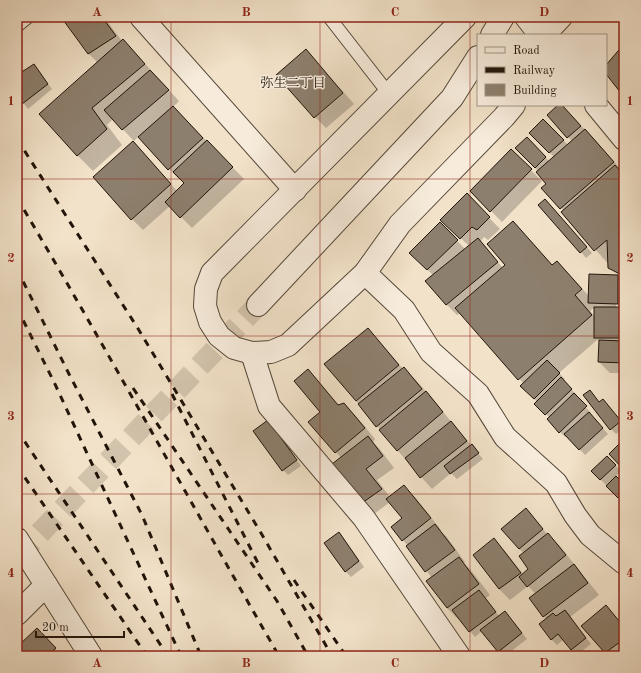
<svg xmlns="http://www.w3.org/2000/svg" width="641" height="673" font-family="'Old Standard TT','Noto Serif JP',serif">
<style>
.shadow{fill:#0003;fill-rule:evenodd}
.building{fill:#8d7f6d;stroke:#201409}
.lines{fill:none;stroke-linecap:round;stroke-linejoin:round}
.tertiary-tunnel{stroke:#d2c3ac;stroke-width:22;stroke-dasharray:22 11;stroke-linecap:butt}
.service-casing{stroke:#544839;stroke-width:14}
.minor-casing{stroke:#544839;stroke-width:24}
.tertiary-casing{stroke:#544839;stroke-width:24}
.service{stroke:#f7ecdc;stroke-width:12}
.minor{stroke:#f7ecdc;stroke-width:22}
.tertiary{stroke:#f7ecdc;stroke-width:22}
.rail{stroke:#201409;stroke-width:3;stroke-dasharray:7 7;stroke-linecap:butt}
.grid{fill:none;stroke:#8f2418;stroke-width:1;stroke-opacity:0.55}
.labels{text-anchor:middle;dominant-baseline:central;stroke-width:3;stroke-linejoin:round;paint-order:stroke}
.neighbourhood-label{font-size:13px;fill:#201409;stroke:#f7ecdc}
.neatline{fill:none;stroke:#8f2418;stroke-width:1.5}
.grid-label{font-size:13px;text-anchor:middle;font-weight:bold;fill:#8f2418}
</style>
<rect width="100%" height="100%" fill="#f2e2c9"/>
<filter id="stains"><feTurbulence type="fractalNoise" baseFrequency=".005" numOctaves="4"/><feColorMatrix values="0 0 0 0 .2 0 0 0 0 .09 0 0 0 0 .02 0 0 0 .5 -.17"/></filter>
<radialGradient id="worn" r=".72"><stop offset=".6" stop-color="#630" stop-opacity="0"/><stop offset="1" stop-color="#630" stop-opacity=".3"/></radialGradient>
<!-- shadow -->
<g class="shadow">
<path d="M62 17H104L122 41 123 40 138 56 179 101 173 107 244 179 192 228 170 206 143 230 132 219 144 154 177 191 186 183 181 179 180 180 169 169 139 136 134 141 113 119 107 125 122 145 93 171 77 155 97 62 89 54Z"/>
<path d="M317 62 354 104 326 128 315 117Z"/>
<path d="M34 65 52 89 28 109 17 95V76Z"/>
<path d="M559 105H561L596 141 624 173V290L623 289V308H624V373H610L599 362 600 342 597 340 559 373 565 379 563 381 577 395 575 396 591 413 590 414 608 434 585 455 567 436 565 437 560 432 550 418 536 404 537 402 522 386 524 384 461 313 457 315 446 304 433 275 410 253 440 223 465 249 469 246 442 220 467 195 500 229 488 240 484 237 480 242 503 268 507 265 513 222 553 266 557 262 589 296 590 275 619 276 562 212 564 211 543 188 548 184 538 171 517 148 527 138 549 161 554 157 530 133 543 120 568 145 572 141 568 137ZM617 280H619L618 309H616ZM595 307V317L590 311Z"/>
<path d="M511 151 542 181 502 222 471 191Z"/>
<path d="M545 200 592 253 586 258 581 252Z"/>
<path d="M368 329 403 369 415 379 436 403 453 424 483 459 457 479 451 473 432 489 398 451 356 401Z"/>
<path d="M308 370 339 406 344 404 355 415 375 439 373 442 379 448 394 468 377 480 390 497 404 486 415 497 441 530 440 531 446 536 465 562 464 563 470 569 490 595 486 598 499 616 505 612 527 639 505 656H503L498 652 482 631 475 637 459 618 458 619 447 608 432 578 407 546H408L392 527 404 518 390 502 374 514 363 503 341 458 310 422 321 412Z"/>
<path d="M603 400 624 425V428L616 434 611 429 600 403Z"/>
<path d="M274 427 301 466 288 475 283 470Z"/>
<path d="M607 457 621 471 615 477 624 485V503L592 471Z"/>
<path d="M531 514 547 534 559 545 599 595 570 617 591 644 577 655 564 639 557 645 551 639 547 620 530 598 536 594 528 586 510 600 499 589 494 540 505 551 523 574 530 569 524 553 519 549Z"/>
<path d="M339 534 344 539 364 567 351 577 345 571Z"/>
<path d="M606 607 624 626V656H609L605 652Z"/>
<path d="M37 629 60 654 59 656H20L17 653V649Z"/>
</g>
<!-- building -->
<g class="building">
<path d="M61 17H102L116 36 88 54Z"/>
<path d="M123 39 145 64 92 108 107 129 77 156 39 114Z"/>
<path d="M624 44V97L606 74V65Z"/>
<path d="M306 49 343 93 314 118 276 75Z"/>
<path d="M34 64 48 84 22 104 17 97V75Z"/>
<path d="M150 70 169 90 122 130 104 110Z"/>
<path d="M558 105H562L581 126 567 138 547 115Z"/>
<path d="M173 106 203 138 168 170 138 137Z"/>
<path d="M543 119 564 140 549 153 529 133Z"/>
<path d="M585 129 614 162 560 209 541 188 546 184 536 172Z"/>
<path d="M527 137 546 157 535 168 515 148Z"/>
<path d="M207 140 233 167 180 218 165 202 184 183 173 172Z"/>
<path d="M133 141 171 184 131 220 93 177Z"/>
<path d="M511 149 532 169 490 212 470 191Z"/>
<path d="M615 165 624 175V276L608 268 607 240 594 251 561 212Z"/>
<path d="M467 193 490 217 477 230 472 227 460 239 440 220Z"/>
<path d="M545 199 587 247 580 253 538 205Z"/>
<path d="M513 221 552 265 557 261 582 289 575 295 592 315 518 380 455 308 505 265 487 244Z"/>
<path d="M440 222 458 240 427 270 409 253Z"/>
<path d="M478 238 498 262 446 305 425 281Z"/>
<path d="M589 274 618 275V304L588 303Z"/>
<rect x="594" y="307" width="30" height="31"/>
<path d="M368 328 399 365 356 401 324 364Z"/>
<path d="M599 340 624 341V363L598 362Z"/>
<path d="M547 360 560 373 534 399 520 386Z"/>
<path d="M404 367 422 389 376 427 358 404Z"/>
<path d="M308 369 338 405 344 403 365 428 335 453 308 422 320 412 294 381Z"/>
<path d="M561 377 572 389 545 415 534 404Z"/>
<path d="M590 390 599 402 603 399 621 421 610 430 583 395Z"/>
<path d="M426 391 443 412 397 451 379 430Z"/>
<path d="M574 393 587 406 559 433 547 419Z"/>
<path d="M589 412 603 428 579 450 564 434Z"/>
<path d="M268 420 297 460 282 471 253 431Z"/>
<path d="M451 421 467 441 420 478 405 458Z"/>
<path d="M368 436 383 456 366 469 382 489 362 503 332 464Z"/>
<path d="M624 439V470L609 454Z"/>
<path d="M472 444 479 453 450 474 444 466Z"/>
<path d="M607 456 616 465 600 480 591 471Z"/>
<path d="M616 476 624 484V492L618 498 606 486Z"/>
<path d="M404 485 431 518 402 541 391 527 402 518 386 499Z"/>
<path d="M526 508 543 529 519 549 501 529Z"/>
<path d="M435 524 455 550 425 572 406 546Z"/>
<path d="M339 532 359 561 345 572 324 543Z"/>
<path d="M548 533 566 555 527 587 519 577 528 569 519 556Z"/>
<path d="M494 538 521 573 499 589 473 555Z"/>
<path d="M459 557 479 584 447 608 426 581Z"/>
<path d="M574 564 588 583 543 617 529 598Z"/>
<path d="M479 590 496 612 469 632 452 610Z"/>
<path d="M606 605 624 627V639L605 653 581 626Z"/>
<path d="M565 610 586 638 571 650 558 634 551 640 539 624 553 613 556 616Z"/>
<path d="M505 611 522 633 498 652 480 630Z"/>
<path d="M37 628 56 648 47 656H18L17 655V647Z"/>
</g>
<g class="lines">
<!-- tertiary-tunnel -->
<path class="tertiary-tunnel" d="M17 557 258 305"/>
<defs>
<g id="service">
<path d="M329 17 389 94"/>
<path d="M17 26 28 17"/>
</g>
<g id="minor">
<path d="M141 17 295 190"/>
<path d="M465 17 212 273 206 289 205 306 210 322 219 336 234 348 252 353 271 352 288 345 365 273 400 224 504 117 514 105"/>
<path d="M526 17 540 35"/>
<path d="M596 105 624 139"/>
<path d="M365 273 404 310 431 352 478 394 505 437 556 483 575 515 590 535 624 563"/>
<path d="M252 353 269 406 364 518 459 656"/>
<path d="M17 539 91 656"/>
<path d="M17 614 46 585"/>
</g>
<g id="tertiary">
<path d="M492 35 503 17"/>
<path d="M544 35 561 17"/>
<path d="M258 305 452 98 478 57"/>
</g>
</defs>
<!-- service casing -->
<use href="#service" class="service-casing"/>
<!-- minor casing -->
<use href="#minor" class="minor-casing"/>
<!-- tertiary casing -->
<use href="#tertiary" class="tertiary-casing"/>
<!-- service -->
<use href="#service" class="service"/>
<!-- minor -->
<use href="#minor" class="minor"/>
<!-- tertiary -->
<use href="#tertiary" class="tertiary"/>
<!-- rail -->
<g class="rail">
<path d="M17 139 137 327 261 533 332 656"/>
<path d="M17 198C107 349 191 504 279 656"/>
<path d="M17 269 69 374 142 515 201 656"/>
<path d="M17 308 54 382 181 656"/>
<path d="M133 388 277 601 308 656"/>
<path d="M172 394 260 567"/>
<path d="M17 430 168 656"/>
<path d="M17 466 147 656"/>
<path d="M294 580 346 656"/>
</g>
</g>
<!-- grid -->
<path class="grid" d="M171 17V656M320 17V656M470 17V656M17 179H624M17 336H624M17 494H624"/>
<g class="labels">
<!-- neighbourhood labels -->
<g class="neighbourhood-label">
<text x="293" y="83">弥生二丁目</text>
</g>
</g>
<!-- margin -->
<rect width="641" height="673" fill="none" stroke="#f2e2c9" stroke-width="44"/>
<!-- legend -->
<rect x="477" y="34" width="130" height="72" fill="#f7ecdc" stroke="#a19688"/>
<rect x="485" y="47" width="20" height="6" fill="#f7ecdc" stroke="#a19688"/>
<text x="513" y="54" font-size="12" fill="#201409">Road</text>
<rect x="485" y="67" width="20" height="6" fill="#201409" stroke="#a19688"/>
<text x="513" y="74" font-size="12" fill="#201409">Railway</text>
<rect x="485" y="84" width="20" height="12" fill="#8d7f6d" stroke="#a19688"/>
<text x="513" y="94" font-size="12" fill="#201409">Building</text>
<!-- scale -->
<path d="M36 631v6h88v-6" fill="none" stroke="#201409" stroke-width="2"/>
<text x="42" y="631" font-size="12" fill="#201409" stroke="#f7ecdc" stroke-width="3" paint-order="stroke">20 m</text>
<rect x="22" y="22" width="597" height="629" class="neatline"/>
<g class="grid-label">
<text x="97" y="16">A</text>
<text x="246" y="16">B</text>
<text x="395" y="16">C</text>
<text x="544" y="16">D</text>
<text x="11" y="105">1</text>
<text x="630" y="105">1</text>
<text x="11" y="262">2</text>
<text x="630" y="262">2</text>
<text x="11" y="420">3</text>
<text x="630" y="420">3</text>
<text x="11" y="577">4</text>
<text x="630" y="577">4</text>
<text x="97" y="667">A</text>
<text x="246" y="667">B</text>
<text x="395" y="667">C</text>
<text x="544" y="667">D</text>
</g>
<rect width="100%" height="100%" filter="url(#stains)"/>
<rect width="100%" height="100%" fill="url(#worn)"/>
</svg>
